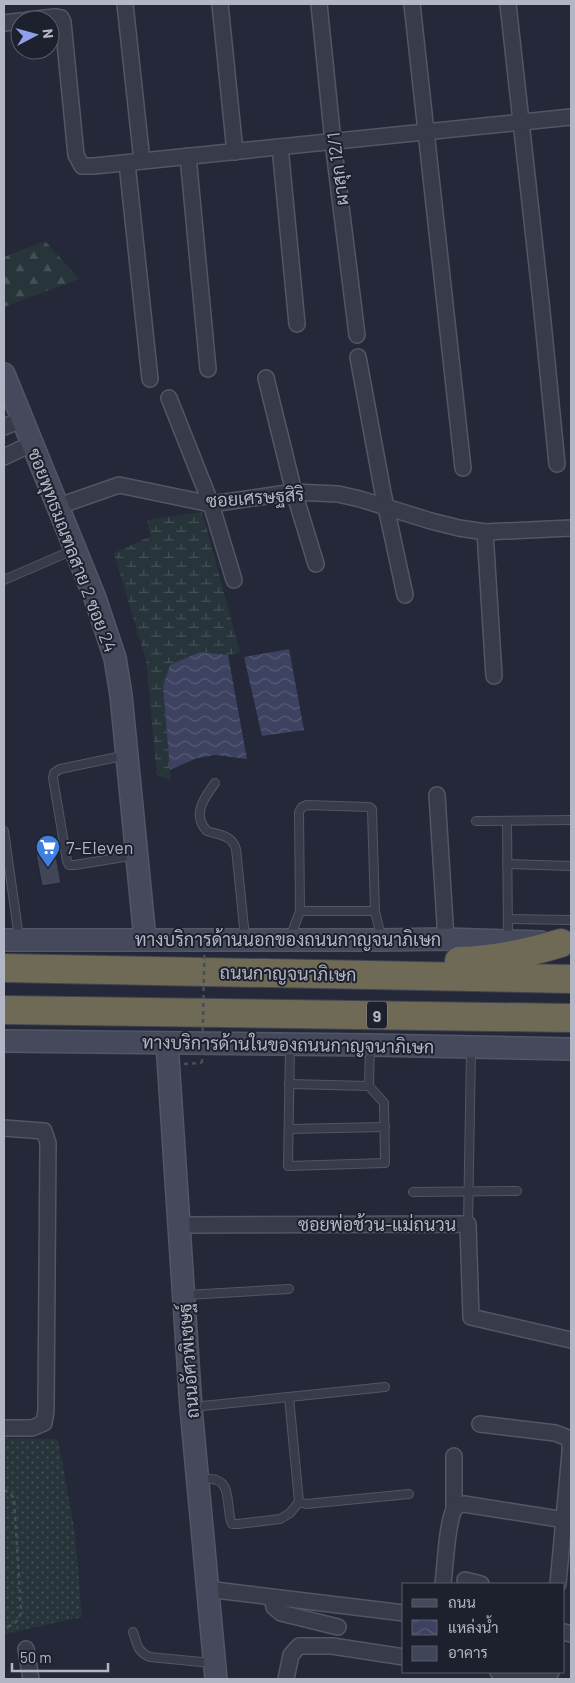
<svg xmlns="http://www.w3.org/2000/svg" width="575" height="1683" font-family="Barlow,Sarabun,sans-serif">
<style>
.grass{fill:url(#grass-dots)}
.forest{fill:url(#forest-firs)}
.wetland{fill:url(#wetland-marsh)}
.water{fill:url(#water-waves)}
.building{fill:#414558;stroke:#1f222f}
.lines{fill:none;stroke-linecap:round;stroke-linejoin:round}
.lane-casing{stroke:#535664;stroke-width:10}
.street-casing{stroke:#535664;stroke-width:18}
.secondary-casing{stroke:#535664;stroke-width:24}
.highway-casing{stroke:#404350;stroke-width:30}
.path{stroke:#445057;stroke-width:2.5;stroke-dasharray:4 4;stroke-linecap:butt}
.lane{stroke:#383b49;stroke-width:8}
.street{stroke:#383b49;stroke-width:15}
.secondary{stroke:#46495b;stroke-width:21}
.highway{stroke:#6e6a56;stroke-width:28}
.path-bridge{stroke:#445057;stroke-width:2.5;stroke-dasharray:4 4;stroke-linecap:butt}
.labels{text-anchor:middle;dominant-baseline:central;stroke-width:4;stroke-linejoin:round;paint-order:stroke}
.shield{fill:#1d202d;stroke:#868997;stroke-width:1}
.shield-label{font-size:16px;font-weight:bold;fill:#b3b6c5}
.street-label{font-size:18px;fill:#b3b6c5;stroke:#1d202d}
.poi-label{font-size:18px;fill:#b3b6c5;stroke:#1d202d;text-anchor:start}
</style>
<defs>
<pattern id="grass-dots" width="8" height="8" patternUnits="userSpaceOnUse" patternTransform="scale(1.25)"><rect width="8" height="8" fill="#27353a"/><path d="M2 2h.1M6 6h.1" fill="none" stroke="#445055" stroke-width="1.8" stroke-linecap="round"/></pattern>
<pattern id="forest-firs" width="22" height="20" patternUnits="userSpaceOnUse" patternTransform="scale(1.25)"><rect width="22" height="20" fill="#27353a"/><path d="M5 1l3.5 6h-7zM16 11l3.5 6h-7z" fill="#445055"/></pattern>
<pattern id="wetland-marsh" width="20" height="14" patternUnits="userSpaceOnUse" patternTransform="scale(1.25)"><rect width="20" height="14" fill="#27353a"/><path d="M1 5h8M5 5V1M11 12h8M15 12V8" fill="none" stroke="#445055"/></pattern>
<pattern id="water-waves" width="16" height="10" patternUnits="userSpaceOnUse" patternTransform="scale(1.25)"><rect width="16" height="10" fill="#3c4260"/><path d="M0 5q4-4 8 0t8 0" fill="none" stroke="#565b75"/></pattern>
</defs>
<rect width="100%" height="100%" fill="#242838"/>
<!-- grass -->
<path class="grass" d="M4 1438 58 1439 75 1533 82 1617 4 1634Z"/>
<!-- forest -->
<path class="forest" d="M45 241 79 279 4 307V257Z"/>
<!-- wetland -->
<path class="wetland" d="M202 512 240 652 228 655 200 652 163 687 171 780 157 775 146 661 114 553 151 536 147 520Z"/>
<!-- water -->
<g class="water">
<path d="M289 649 304 730 262 736 244 657Z"/>
<path d="M200 652 228 655 247 759 216 755 197 758 170 770 163 687 170 665Z"/>
</g>
<!-- building -->
<path class="building" d="M55 850 61 883 42 886 36 854Z"/>
<g class="lines">
<defs>
<g id="lane">
<path d="M4 580 73 550"/>
<path d="M127 755 60 769 54 773 53 778 67 861 69 865H75L136 855"/>
<path d="M215 783C205 797 191 814 207 831 219 835 232 835 236 849L245 937"/>
<path d="M476 821 571 820"/>
<path d="M507 821 508 939"/>
<path d="M4 831 19 938"/>
<path d="M507 864 571 866"/>
<path d="M300 911H375"/>
<path d="M508 919 571 920"/>
<path d="M290 938 300 911 299 812 302 807 307 805 369 807 372 809 375 911 381 937"/>
<path d="M290 1045 288 1166 385 1163 384 1103 369 1086 370 1046"/>
<path d="M289 1084 369 1086"/>
<path d="M289 1129 385 1127"/>
<path d="M413 1192 517 1191"/>
<path d="M468 1224 471 1049"/>
<path d="M186 1295 289 1289"/>
<path d="M289 1397 299 1502 306 1504 409 1494"/>
<path d="M193 1407 385 1387"/>
<path d="M199 1479C204 1479 211 1478 216 1480 232 1484 226 1512 232 1524H238L280 1519 290 1513 299 1502"/>
<path d="M133 1632C137 1643 137 1652 150 1657L212 1663"/>
</g>
<g id="street">
<path d="M125 4 142 161"/>
<path d="M220 4 235 152"/>
<path d="M319 4 333 142 357 335"/>
<path d="M412 4 463 468"/>
<path d="M508 4 541 302 557 464"/>
<path d="M27 20 55 17 61 18 63 22 76 155 82 166H94L571 117"/>
<path d="M4 23 20 21"/>
<path d="M280 147 297 324"/>
<path d="M188 156 208 369"/>
<path d="M127 163 150 379"/>
<path d="M358 357 383 493 405 595"/>
<path d="M266 378 294 492 316 564"/>
<path d="M169 398 211 504 234 580"/>
<path d="M4 427 23 419"/>
<path d="M4 457 33 443"/>
<path d="M59 506 119 485 211 504 294 492 338 494 360 499 431 521 459 528 485 532 571 528"/>
<path d="M485 532 494 676"/>
<path d="M437 795 446 939"/>
<path d="M4 1128 44 1131 48 1143 46 1411 44 1423 32 1428H4"/>
<path d="M179 1225 468 1224 471 1317 571 1340"/>
<path d="M480 1424 555 1433 568 1438 570 1444V1453L558 1584"/>
<path d="M454 1456V1509"/>
<path d="M465 1580 481 1584"/>
<path d="M443 1584C445 1568 447 1523 454 1510 456 1506 459 1505 464 1504L565 1520"/>
<path d="M207 1589 404 1613"/>
<path d="M272 1598 274 1607 281 1613 338 1627"/>
<path d="M564 1632 571 1634"/>
<path d="M26 1649 31 1679"/>
<path d="M498 1672 540 1678 548 1676 551 1672"/>
<path d="M286 1679 291 1655 299 1646H332L404 1657"/>
</g>
<g id="secondary">
<path d="M4 374 95 598 115 658 121 695 145 939"/>
<path d="M4 940H381L446 939 541 942"/>
<path d="M4 1041 370 1045 571 1049"/>
<path d="M167 1043 191 1408 216 1679"/>
</g>
<g id="highway">
<path d="M459 961C494 960 528 953 561 943"/>
<path d="M4 968 571 979"/>
<path d="M4 1010 571 1018"/>
</g>
</defs>
<!-- lane casing -->
<use href="#lane" class="lane-casing"/>
<!-- street casing -->
<use href="#street" class="street-casing"/>
<!-- secondary casing -->
<use href="#secondary" class="secondary-casing"/>
<!-- highway casing -->
<use href="#highway" class="highway-casing"/>
<!-- path -->
<g class="path">
<path d="M184 1064 202 1063"/>
<path d="M4 1490 8 1492 14 1498 21 1611C20 1621 13 1626 4 1627"/>
</g>
<!-- lane -->
<use href="#lane" class="lane"/>
<!-- street -->
<use href="#street" class="street"/>
<!-- secondary -->
<use href="#secondary" class="secondary"/>
<!-- highway -->
<use href="#highway" class="highway"/>
<!-- path-bridge -->
<path class="path-bridge" d="M202 1063 205 928"/>
</g>
<!-- icons -->
<defs>
<symbol id="supermarket-pin" viewBox="-11 -11 22 30"><path d="M0 17L-7.5 6A9.5 9.5 0 1 1 7.5 6Z" fill="#3f7fe0" stroke="#1d202d"/><path d="M-6-5.5h2.5l.6 2H6L4.5 2H-2.5L-4.4-4H-6ZM-1.5 3.2a1.3 1.3 0 1 0 .1 0ZM3 3.2a1.3 1.3 0 1 0 .1 0Z" fill="#fff"/></symbol>
</defs>
<g fill-rule="evenodd">
<use href="#supermarket-pin" x="34" y="833" width="28" height="38"/>
</g>
<g class="labels">
<!-- shield labels -->
<rect class="shield" x="367" y="1001.5" width="20" height="27" rx="4"/>
<g class="shield-label">
<text x="377" y="1015">9</text>
</g>
<!-- street labels -->
<g class="street-label">
<text transform="translate(337 169) rotate(-97)">ผาสุก 12/1</text>
<text transform="translate(255 497) rotate(-4)">ซอยเศรษฐสิริ</text>
<text transform="translate(73 550) rotate(69)">ซอยพุทธมณฑลสาย 2 ซอย 24</text>
<text x="288" y="939">ทางบริการด้านนอกของถนนกาญจนาภิเษก</text>
<text transform="translate(288 973) rotate(1)">ถนนกาญจนาภิเษก</text>
<text transform="translate(288 1044) rotate(1)">ทางบริการด้านในของถนนกาญจนาภิเษก</text>
<text x="377" y="1224">ซอยพ่อช้วน-แม่ถนวน</text>
<text transform="translate(188 1361) rotate(-94)">ถนนอัศวพิเชษฐ์</text>
</g>
<!-- poi labels -->
<g class="poi-label">
<text x="66" y="847">7-Eleven</text>
</g>
</g>
<!-- border -->
<rect width="575" height="1683" fill="none" stroke="#b3b6c5" stroke-width="10"/>
<!-- legend -->
<rect x="402" y="1583" width="162" height="90" fill="#1d202d" stroke="#595c6a"/>
<rect x="412" y="1599" width="25" height="8" fill="#46495b" stroke="#595c6a"/>
<text x="448" y="1608" font-size="15" fill="#b3b6c5">ถนน</text>
<rect x="412" y="1620" width="25" height="15" fill="url(#water-waves)" stroke="#595c6a"/>
<text x="448" y="1633" font-size="15" fill="#b3b6c5">แหล่งน้ำ</text>
<rect x="412" y="1646" width="25" height="15" fill="#414558" stroke="#595c6a"/>
<text x="448" y="1658" font-size="15" fill="#b3b6c5">อาคาร</text>
<!-- north arrow -->
<g transform="translate(35 35) rotate(84)"><circle r="24" fill="#1d202d" stroke="#595c6a"/>
<path d="M0-4L9 19L0 12L-9 19Z" fill="#909eec"/>
<text y="-8" font-size="14" font-weight="bold" text-anchor="middle" fill="#b3b6c5">N</text>
</g>
<!-- scale -->
<path d="M12 1663v8h96v-8" fill="none" stroke="#b3b6c5" stroke-width="2.5"/>
<text x="20" y="1663" font-size="15" fill="#b3b6c5" stroke="#1d202d" stroke-width="4" paint-order="stroke">50 m</text>
</svg>
